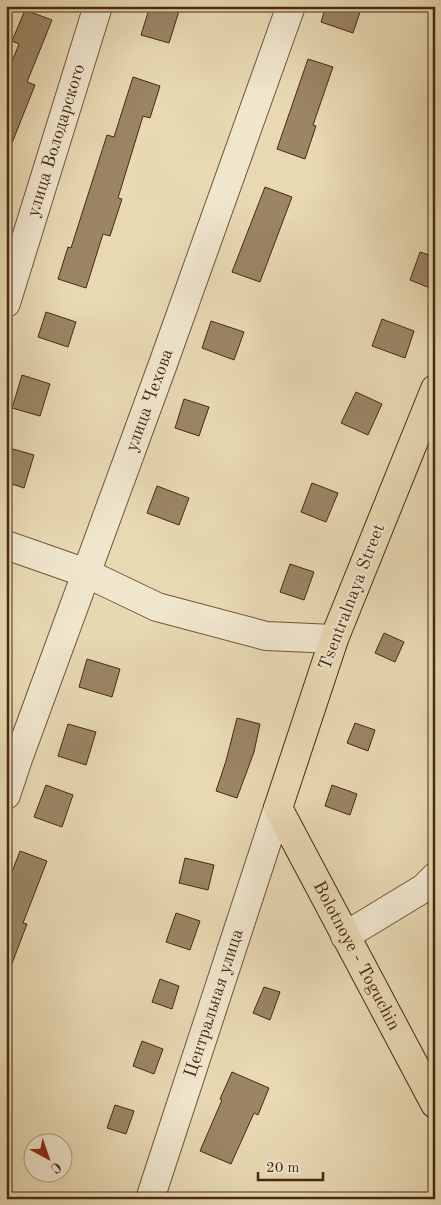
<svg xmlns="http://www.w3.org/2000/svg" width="441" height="1205" font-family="'Old Standard TT',serif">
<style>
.building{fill:#9b8565;stroke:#482a10}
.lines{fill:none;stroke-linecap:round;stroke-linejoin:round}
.minor-casing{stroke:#705639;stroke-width:30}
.major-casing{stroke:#482a10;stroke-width:30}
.minor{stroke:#f0e6ce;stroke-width:28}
.major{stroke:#e8d9b3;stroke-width:28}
.labels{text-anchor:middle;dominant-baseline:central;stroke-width:4;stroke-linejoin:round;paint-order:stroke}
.street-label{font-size:18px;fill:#482a10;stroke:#f0e6ce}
</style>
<rect width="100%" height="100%" fill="#e8d9b3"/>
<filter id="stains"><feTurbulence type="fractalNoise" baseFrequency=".004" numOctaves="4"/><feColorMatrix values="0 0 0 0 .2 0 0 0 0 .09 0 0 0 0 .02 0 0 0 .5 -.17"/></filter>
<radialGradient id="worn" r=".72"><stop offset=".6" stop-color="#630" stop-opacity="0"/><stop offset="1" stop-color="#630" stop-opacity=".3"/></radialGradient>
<!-- building -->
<g class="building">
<path d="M150 6H165L179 11 169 43 141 35Z"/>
<path d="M326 6H362L353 33 321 22Z"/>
<path d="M25 10 52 20 27 82 35 85 8 153 6 152V77L19 44 12 41Z"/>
<path d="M308 59 333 67 313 125 316 126 305 159 277 149Z"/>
<path d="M133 77 160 86 150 118 143 116 118 198 122 199 110 236 103 234 86 288 58 279 68 247 71 248 107 135 114 137Z"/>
<path d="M265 187 292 197 260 282 232 272Z"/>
<path d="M420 252 435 257V290L410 280Z"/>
<path d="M46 312 76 322 68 347 38 337Z"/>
<path d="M382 319 414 331 405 358 372 346Z"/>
<path d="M211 321 244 332 234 360 202 348Z"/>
<path d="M22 375 50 384 40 416 12 408Z"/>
<path d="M356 392 382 404 368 435 341 423Z"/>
<path d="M184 399 209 407 199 436 175 428Z"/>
<path d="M6 447 34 455 24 488 6 482Z"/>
<path d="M312 483 338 493 326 522 301 512Z"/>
<path d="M157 486 189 498 179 525 147 513Z"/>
<path d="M290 564 314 572 304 600 280 592Z"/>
<path d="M384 633 404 642 395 662 375 653Z"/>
<path d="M87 659 120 669 112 697 79 687Z"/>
<path d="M237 718 260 724 254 752 237 798 216 791 226 761Z"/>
<path d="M355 723 375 730 368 751 347 743Z"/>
<path d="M68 724 96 732 86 765 58 756Z"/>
<path d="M46 785 73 795 62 827 34 817Z"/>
<path d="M332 785 357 794 350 815 325 806Z"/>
<path d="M20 851 47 861 23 923 27 924 8 974H6V887Z"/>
<path d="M185 858 214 865 208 890 179 883Z"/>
<path d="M176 913 200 921 190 950 166 942Z"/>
<path d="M160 979 179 986 172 1009 152 1002Z"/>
<path d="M264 987 280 992 270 1020 253 1013Z"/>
<path d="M142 1041 163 1049 154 1074 133 1066Z"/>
<path d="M232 1072 269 1088 258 1115 254 1113 231 1164 200 1151 222 1100 220 1099Z"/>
<path d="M115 1105 134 1111 126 1134 107 1128Z"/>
</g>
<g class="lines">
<defs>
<g id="minor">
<path id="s1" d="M6 303 98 6"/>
<path d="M6 545 86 573 157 607 266 636 334 639"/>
<path id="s2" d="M6 795 18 759 163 364 291 6"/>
<path d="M345 936 424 888 435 877"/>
<path id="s3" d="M150 1199 278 808"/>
</g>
<g id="major">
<path id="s4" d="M435 389 334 639 278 808 435 1104"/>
</g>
</defs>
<!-- minor casing -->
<use href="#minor" class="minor-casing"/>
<!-- major casing -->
<use href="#major" class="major-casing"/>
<!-- minor -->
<use href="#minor" class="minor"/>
<!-- major -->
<use href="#major" class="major"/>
</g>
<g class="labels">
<!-- street labels -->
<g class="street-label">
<text stroke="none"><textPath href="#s1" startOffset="170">улица Володарского</textPath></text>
<text stroke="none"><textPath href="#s2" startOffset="420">улица Чехова</textPath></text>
<text transform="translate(352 597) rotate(-69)">Tsentralnaya Street</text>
<text stroke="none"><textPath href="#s4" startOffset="615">Bolotnoye - Toguchin</textPath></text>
<text stroke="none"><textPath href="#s3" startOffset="206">Центральная улица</textPath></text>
</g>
</g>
<!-- margin -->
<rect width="441" height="1205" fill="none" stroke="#e8d9b3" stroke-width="25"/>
<rect x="8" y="8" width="426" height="1190" fill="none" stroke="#482a10" stroke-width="2.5"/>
<rect x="12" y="12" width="416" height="1180" fill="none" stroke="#482a10"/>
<!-- north arrow -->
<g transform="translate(48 1158) rotate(140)"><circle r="24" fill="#f0e6ce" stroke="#ad9b82"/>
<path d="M0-4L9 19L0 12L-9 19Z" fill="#8f2418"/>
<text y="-8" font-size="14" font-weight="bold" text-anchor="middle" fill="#482a10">С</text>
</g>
<!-- scale -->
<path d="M258 1172v8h65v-8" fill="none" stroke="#482a10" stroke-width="2.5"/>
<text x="266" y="1172" font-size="15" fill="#482a10" stroke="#f0e6ce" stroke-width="4" paint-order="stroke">20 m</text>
<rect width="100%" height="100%" filter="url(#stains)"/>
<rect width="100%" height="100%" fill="url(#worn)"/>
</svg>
